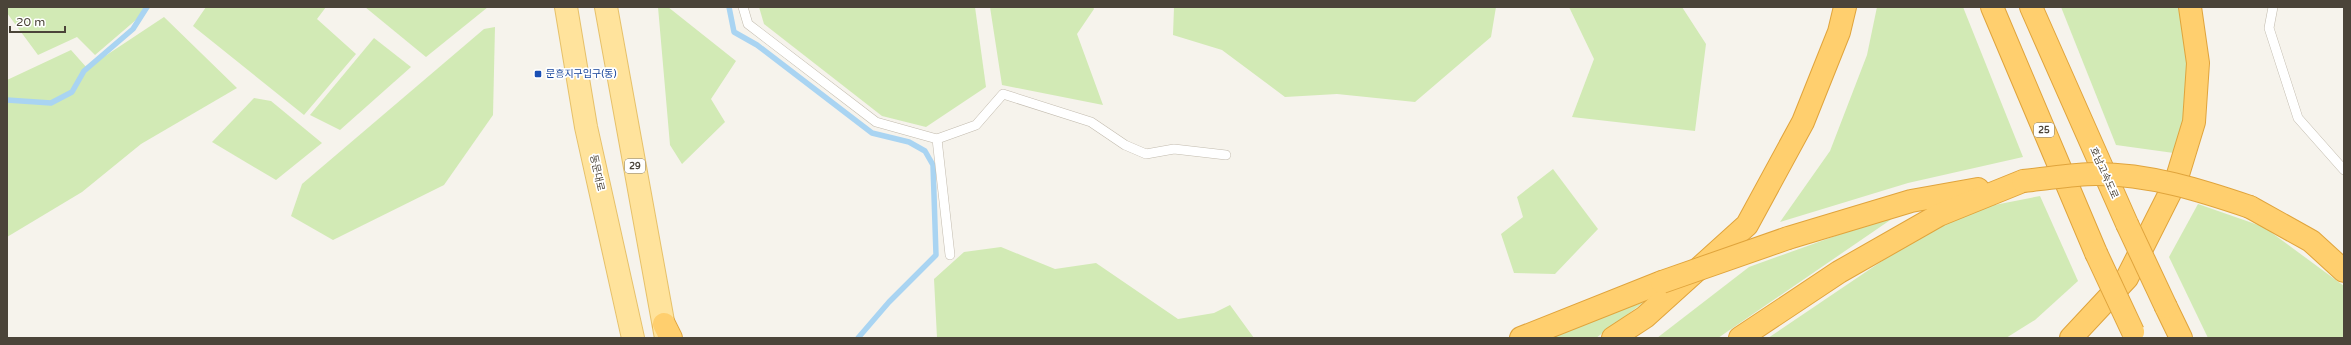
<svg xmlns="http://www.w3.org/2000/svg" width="2351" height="345" font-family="'Varela Round','Noto Sans KR',sans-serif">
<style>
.green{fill:#d2eab5}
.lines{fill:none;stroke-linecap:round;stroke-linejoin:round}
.stream{stroke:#a9d4f2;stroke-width:5.5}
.lane-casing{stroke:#c2bbae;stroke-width:10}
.primary-casing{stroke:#e6c16a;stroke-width:24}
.highway-casing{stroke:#e0a43c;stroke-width:24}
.lane{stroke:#fff;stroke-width:9}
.primary{stroke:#ffe39c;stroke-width:22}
.highway{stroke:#ffcf6e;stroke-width:22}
.highway-bridge-casing{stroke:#e0a43c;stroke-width:24;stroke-linecap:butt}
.highway-bridge{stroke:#ffcf6e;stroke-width:22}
.transit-dot{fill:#1a4fb4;stroke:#fff;stroke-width:1.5}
.labels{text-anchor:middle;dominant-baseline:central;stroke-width:3.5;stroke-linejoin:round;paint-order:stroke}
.shield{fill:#fff;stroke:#817c74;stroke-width:1}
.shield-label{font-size:9px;font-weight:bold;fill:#4b4439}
.transit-label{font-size:10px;fill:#164399;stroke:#fff;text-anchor:start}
.street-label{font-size:10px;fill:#4b4439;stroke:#fff}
</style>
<rect width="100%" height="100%" fill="#f6f3ec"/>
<!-- green -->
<g class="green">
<path d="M7 7H151L95 55 77 37 38 55 7 13Z"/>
<path d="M206 7H326L317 19 356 54 304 115 193 26Z"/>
<path d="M365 7H488L426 57Z"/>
<path d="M658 7H668L736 61 711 99 725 122 682 164 670 145Z"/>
<path d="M759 7H975L986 87 926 127 882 116 764 24Z"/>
<path d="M990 7H1093L1094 9 1077 34 1103 105 1002 85Z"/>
<path d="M1174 7H1496L1491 37 1415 102 1337 94 1285 97 1222 50 1173 35Z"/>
<path d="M1569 7H1682L1706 44 1695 131 1572 117 1594 59Z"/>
<path d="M1877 7H1963L2023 157 1908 183 1780 222 1830 151 1867 55Z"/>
<path d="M2061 7H2186L2197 72 2181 154 2116 145Z"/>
<path d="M164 17 237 88 141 144 82 192 7 237V80L71 50 87 68Z"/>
<path d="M495 27 493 115 444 185 333 240 291 216 302 184 484 29Z"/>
<path d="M374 38 411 67 340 130 310 115Z"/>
<path d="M254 98 271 101 322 143 276 180 212 142Z"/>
<path d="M1553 169 1598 229 1555 274 1514 273 1501 234 1523 217 1517 197Z"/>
<path d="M2040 196 2078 281 2035 320 2006 338H1768L1925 232 1969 210Z"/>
<path d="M2198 204 2264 227 2344 286V338H2208L2169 257Z"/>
<path d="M1902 212 1718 338H1657L1749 267Z"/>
<path d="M1001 247 1055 269 1096 263 1178 319 1214 313 1230 305 1254 338H937L934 279 964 252Z"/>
<path d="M1644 302 1596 338H1537L1540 337Z"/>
</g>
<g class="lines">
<!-- stream -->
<g class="stream">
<path d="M729 7 734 32 757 45 872 133 909 142 925 151 933 165 936 255 889 302 858 338"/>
<path d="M7 100 51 103 72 92 84 71 133 29 147 7"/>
</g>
<defs>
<g id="lane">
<path d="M743 7 748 24 876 122 937 139 976 125 1003 94 1091 122 1125 145 1146 154 1174 149 1226 155"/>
<path d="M2273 7 2269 28 2298 118 2344 170"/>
<path d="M937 139 950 255"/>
</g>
<g id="primary">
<path d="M566 7 586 127 633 338"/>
<path d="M606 7 666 338"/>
</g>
<g id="highway">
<path d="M1992 7 2096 253"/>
<path d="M2031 7 2127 224"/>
<path d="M2250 207 2311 241 2344 271"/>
<path d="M1788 238 1911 201 1978 189"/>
<path d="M2166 307 2181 338"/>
<path d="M664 324 671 338"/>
<path d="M1521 338 1662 282"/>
<path d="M1613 338 1645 317 1747 225 1803 122 1839 32 1845 7"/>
<path d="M1740 338 1839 272 1939 215 2023 181"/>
<path d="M2071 338 2127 278 2176 181 2194 122 2198 63 2190 7"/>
</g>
</defs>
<!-- lane casing -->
<use href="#lane" class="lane-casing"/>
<!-- primary casing -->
<use href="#primary" class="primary-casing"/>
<!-- highway casing -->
<use href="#highway" class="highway-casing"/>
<!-- lane -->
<use href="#lane" class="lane"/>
<!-- primary -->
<use href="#primary" class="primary"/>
<!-- highway -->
<use href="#highway" class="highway"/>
<defs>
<g id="highway-bridge">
<path d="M2023 181C2047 179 2072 174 2096 174 2149 174 2200 190 2250 207"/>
<path d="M2127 224 2166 307"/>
<path d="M2096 253 2133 332"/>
<path d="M1662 282 1788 238"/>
</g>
</defs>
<!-- highway-bridge casing -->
<use href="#highway-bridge" class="highway-bridge-casing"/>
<!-- highway-bridge -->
<use href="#highway-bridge" class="highway-bridge"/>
</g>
<!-- markers -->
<rect class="transit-dot" x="534" y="70" width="8" height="8" rx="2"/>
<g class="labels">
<!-- shield labels -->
<g class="shield">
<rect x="2034" y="123" width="20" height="14" rx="3"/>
<rect x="625" y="159" width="20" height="14" rx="3"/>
</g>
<g class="shield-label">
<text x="2044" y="130">25</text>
<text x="635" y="166">29</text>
</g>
<!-- transit labels -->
<g class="transit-label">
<text x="546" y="74">문흥지구입구(동)</text>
</g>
<!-- street labels -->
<g class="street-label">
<text transform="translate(597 173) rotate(78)">동문대로</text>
<text transform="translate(2104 173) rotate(66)">호남고속도로</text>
</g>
</g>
<!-- border -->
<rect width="2351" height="345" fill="none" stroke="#4b4439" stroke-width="16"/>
<!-- scale -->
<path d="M10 26v6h55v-6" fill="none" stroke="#4b4439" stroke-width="2"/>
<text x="16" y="26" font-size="12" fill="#4b4439" stroke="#ffffff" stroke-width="3" paint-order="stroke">20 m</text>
</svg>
